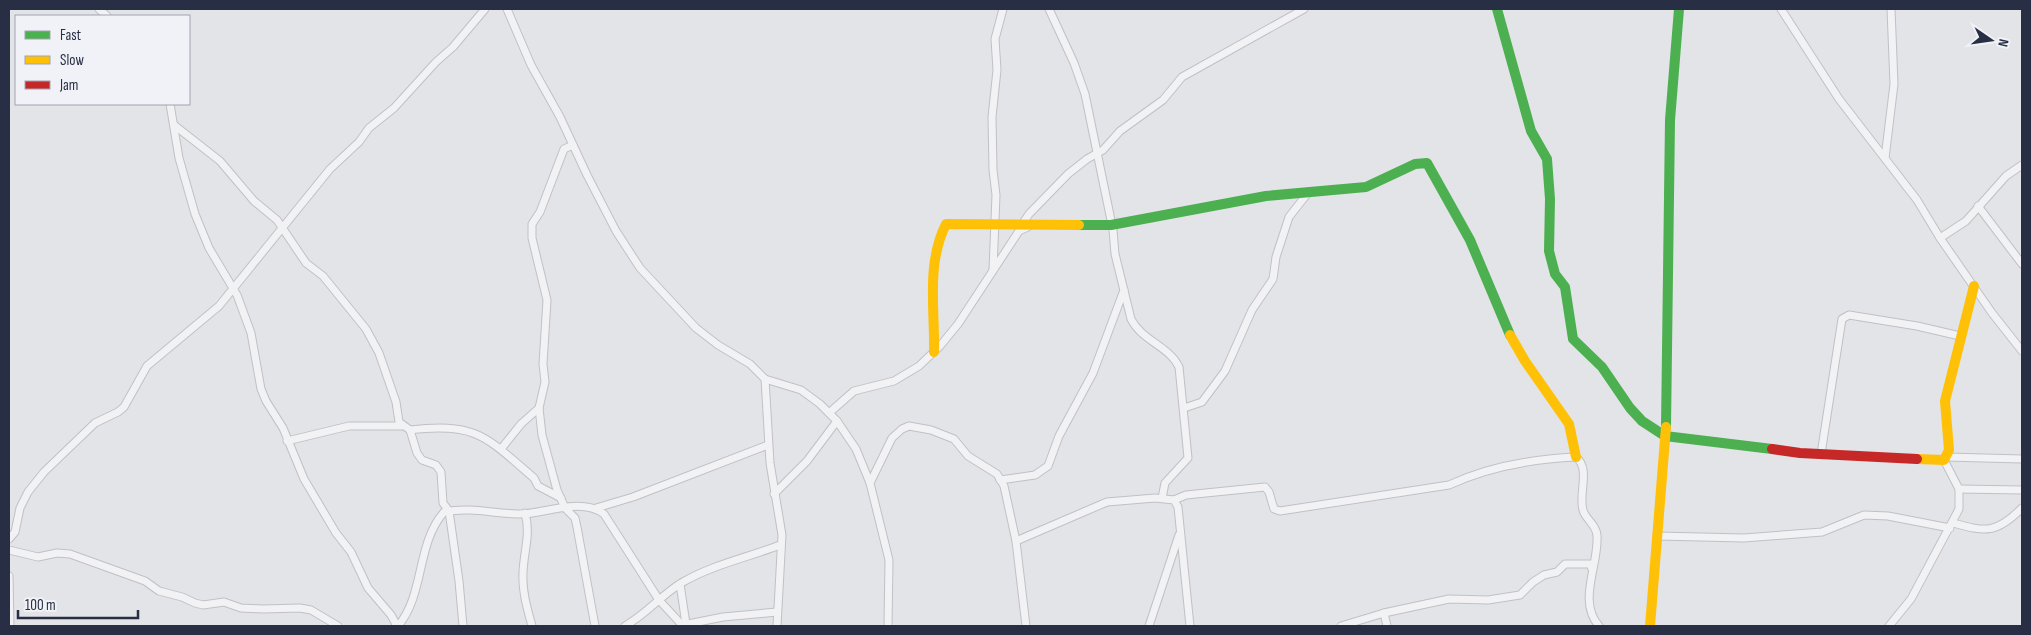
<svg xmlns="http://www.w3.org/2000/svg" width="2031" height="635" font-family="'Sofia Sans Condensed',sans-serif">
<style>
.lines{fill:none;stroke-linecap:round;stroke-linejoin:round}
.street-casing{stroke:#bfc1c6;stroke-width:9}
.street{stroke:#f2f2f4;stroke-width:7}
.fast{stroke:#4caf50;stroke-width:10}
.slow{stroke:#ffc107;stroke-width:10}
.jam{stroke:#c62828;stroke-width:10}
</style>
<rect width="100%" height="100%" fill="#e2e4e8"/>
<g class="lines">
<defs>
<g id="street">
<path d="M99 9 107 16"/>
<path d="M507 9 531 65 560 117 587 175 616 231 640 268 696 328 718 345 750 364 765 379 770 463 782 535 777 626"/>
<path d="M1049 9 1074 63 1085 94 1113 230 1115 254 1131 319C1142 341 1169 346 1179 367L1188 458 1165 483 1162 498"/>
<path d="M1781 9 1839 99 1917 200 1940 238 1992 313 2022 351"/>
<path d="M170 104 179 158 195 214 209 248 237 295 251 333 261 389 266 401 283 428 304 479 336 533 351 552 368 588 391 615 397 626"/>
<path d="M174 125 220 161 254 201 277 220 306 263 323 276 366 329 379 353 396 402 399 422 410 430 417 453 422 460 436 465 441 472 443 503 449 511 459 581 463 626"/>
<path d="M573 145 564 149 540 212 532 224V238L547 300 543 364 545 382 539 408 542 435 557 490 565 508 575 518 577 527 595 626"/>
<path d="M1885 158 1894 84 1891 9"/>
<path d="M1978 206 2022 264"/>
<path d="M1021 226 1029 214 1068 174 1087 159 1103 150 1120 131 1163 100 1182 77 1304 9"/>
<path d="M1940 238 1966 221 2006 176 2022 165"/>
<path d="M993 270 996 195 993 170 992 117 997 70 995 39 1003 9"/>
<path d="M765 379 801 390 820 404 837 421 856 449 870 483 889 560 888 626"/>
<path d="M1184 408 1202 402 1225 371 1252 310 1273 279 1276 257 1289 217 1307 194"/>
<path d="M829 413 854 391 894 381 919 366 940 346 958 324 1019 231 1028 227"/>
<path d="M410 430C477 422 486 437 534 478L538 486 561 498"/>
<path d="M287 441 349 426H402"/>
<path d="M501 449 521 424 539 408"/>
<path d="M1821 454 1842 319 1849 315 1917 326 1960 336"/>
<path d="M1947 457 2022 459"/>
<path d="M1000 480 1035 475 1048 466 1059 436 1093 373 1124 290"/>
<path d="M870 483 892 438 902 429 909 426 931 430 954 439 968 456 997 474 1004 486 1016 541 1026 626"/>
<path d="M1959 489 2022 490"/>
<path d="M774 494 807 461 837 421"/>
<path d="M1174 500 1186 495 1265 487 1269 492 1274 509 1280 511 1449 485C1488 467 1533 459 1576 457 1591 469 1578 494 1583 510 1585 519 1597 525 1597 536 1599 565 1577 601 1599 626"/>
<path d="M596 508 633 497 768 445"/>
<path d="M525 513C531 534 524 550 523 572 522 591 527 608 532 626"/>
<path d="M1953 523C1986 532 1996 534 2022 508"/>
<path d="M1657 536 1744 538 1822 532 1864 515 1888 516 1950 528"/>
<path d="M9 539 15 532 20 508 28 492 44 472 95 423 118 412 124 407 147 366 219 306 330 169 359 142 369 128 394 108 436 62 453 47 485 9"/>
<path d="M1016 541 1107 502 1155 498 1174 500 1178 507 1190 626"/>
<path d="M9 550 38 557 57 553 70 554 145 581 159 591 182 597 195 603 203 605 224 602 241 608 263 609 300 608 311 610 338 626"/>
<path d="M9 576 10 626"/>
<path d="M680 584 686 624"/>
<path d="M1384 613 1387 626"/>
<path d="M683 625 723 617 777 612"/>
<path d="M398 626C425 594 416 544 444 512 471 507 490 513 517 514 544 515 580 496 604 514L659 600 683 626"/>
<path d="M625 626C647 614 662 594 683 582 712 565 749 557 780 545"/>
<path d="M1149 626 1179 535"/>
<path d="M1341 626 1384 613 1449 599 1488 600 1520 595 1533 582 1544 575 1557 572 1565 564H1590L1592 569"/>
<path d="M1889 626 1911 599 1959 509V489L1944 460"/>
</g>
</defs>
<!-- street casing -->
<use href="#street" class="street-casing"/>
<!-- street -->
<use href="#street" class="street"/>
<!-- fast -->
<g class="fast">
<path d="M1497 9 1531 131 1547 159 1550 199 1549 251 1555 274 1565 287 1573 339 1602 367 1630 408 1642 421 1665 436 1772 449"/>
<path d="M1079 225H1111L1266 196 1366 187 1415 164 1427 163 1470 240 1510 335"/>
<path d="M1666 427 1670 120 1679 9"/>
</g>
<!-- slow -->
<g class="slow">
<path d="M1510 335 1525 361 1569 424 1576 457"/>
<path d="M934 352C935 309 926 264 946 224L1079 225"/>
<path d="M1917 459 1944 460 1949 450 1945 401 1974 286"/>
<path d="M1650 626 1666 427"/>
</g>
<!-- jam -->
<path class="jam" d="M1772 449 1800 453 1917 459"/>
</g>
<!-- border -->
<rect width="2031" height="635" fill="none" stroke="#282e43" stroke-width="20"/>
<!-- legend -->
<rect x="15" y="15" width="175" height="90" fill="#f0f2f7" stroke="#a0a4af"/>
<rect x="25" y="31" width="25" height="8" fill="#4caf50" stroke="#a0a4af"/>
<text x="60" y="40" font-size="15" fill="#282e43">Fast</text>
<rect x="25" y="56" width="25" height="8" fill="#ffc107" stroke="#a0a4af"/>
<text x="60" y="65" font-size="15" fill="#282e43">Slow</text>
<rect x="25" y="81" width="25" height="8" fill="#c62828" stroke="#a0a4af"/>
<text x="60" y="90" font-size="15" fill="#282e43">Jam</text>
<!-- north arrow -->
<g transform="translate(1991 40) rotate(103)" stroke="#f0f2f7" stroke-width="4" paint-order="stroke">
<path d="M0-4L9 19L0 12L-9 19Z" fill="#282e43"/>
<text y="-8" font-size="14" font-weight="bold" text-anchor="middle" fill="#282e43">N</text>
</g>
<!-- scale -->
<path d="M18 610v8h120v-8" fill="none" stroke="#282e43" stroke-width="2.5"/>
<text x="25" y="610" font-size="15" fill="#282e43" stroke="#f0f2f7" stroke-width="4" paint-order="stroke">100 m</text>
</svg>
